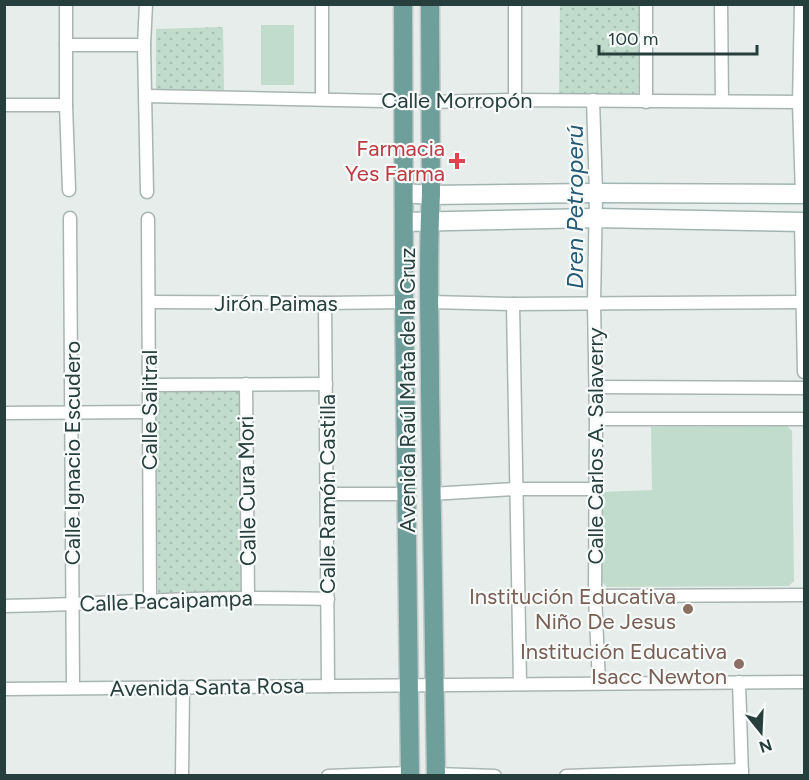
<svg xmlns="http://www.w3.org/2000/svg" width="809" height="780" font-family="Figtree,sans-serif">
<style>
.grass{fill:url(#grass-dots)}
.pitch{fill:#c1dccd}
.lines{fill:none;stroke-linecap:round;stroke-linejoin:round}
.street-casing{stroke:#a9b5b3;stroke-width:15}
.secondary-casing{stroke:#a2b5b2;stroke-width:21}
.primary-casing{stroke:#c2c9c8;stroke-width:21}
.street{stroke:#fff;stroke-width:12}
.secondary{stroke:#fff;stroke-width:18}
.primary{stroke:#6e9f9b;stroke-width:18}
.health-dot{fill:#e0444e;stroke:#f6faf9;stroke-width:2}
.education-dot{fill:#8d6e63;stroke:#f6faf9;stroke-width:2}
.labels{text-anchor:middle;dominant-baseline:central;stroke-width:4.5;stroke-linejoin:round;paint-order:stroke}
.street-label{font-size:22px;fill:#263e3c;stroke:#f6faf9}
.health-label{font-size:22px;fill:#be3a42;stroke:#f6faf9;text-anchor:end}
.education-label{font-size:22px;fill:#785e54;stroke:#f6faf9;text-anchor:end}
.water-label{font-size:24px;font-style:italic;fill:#255a75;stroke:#f6faf9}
</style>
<defs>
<pattern id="grass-dots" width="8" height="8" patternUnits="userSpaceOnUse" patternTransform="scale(1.5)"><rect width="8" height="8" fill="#c1dccd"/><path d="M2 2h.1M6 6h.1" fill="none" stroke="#a6beb1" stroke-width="1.8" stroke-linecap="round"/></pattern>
</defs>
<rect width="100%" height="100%" fill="#e6edeb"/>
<!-- grass -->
<g class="grass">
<path d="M560 5H639L638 94 559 93Z"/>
<path d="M223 27 224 93 156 91V29Z"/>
<path d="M154 391H240L243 591 158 593Z"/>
</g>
<!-- pitch -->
<g class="pitch">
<rect x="261" y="25" width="33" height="60"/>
<path d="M787 426 792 431 794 581 789 586 607 587 602 582 601 492 652 490 651 427Z"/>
</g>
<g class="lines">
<defs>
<g id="street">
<path d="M66 4V105L69 190"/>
<path d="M146 4 144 45 147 192"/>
<path d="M322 4V99"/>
<path d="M515 4V100"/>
<path d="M646 4V102"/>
<path d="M721 4 722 101"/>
<path d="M801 4 799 103 802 194"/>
<path d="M66 45H144"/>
<path d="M146 96 431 102 515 100 804 102"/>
<path d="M593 100 596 193 594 303 596 419 595 596 599 683"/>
<path d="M4 105H66"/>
<path d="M70 218 73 688"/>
<path d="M148 219 150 601"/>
<path d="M801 222 804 372"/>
<path d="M149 302 325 303 404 302"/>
<path d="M430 302 513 304 802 302"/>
<path d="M325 303 328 686"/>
<path d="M513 304 520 684"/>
<path d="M246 384 248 598"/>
<path d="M148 385 326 384"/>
<path d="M596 387 804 388"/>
<path d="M4 413 148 412"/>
<path d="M596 419H804"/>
<path d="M328 494H406"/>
<path d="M431 494 516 489H595"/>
<path d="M595 596 804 595"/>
<path d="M4 606C86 605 168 598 249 598 275 598 302 598 328 599"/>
<path d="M739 682 742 776"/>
<path d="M4 689 804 682"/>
<path d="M436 774 495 776"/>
<path d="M182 776 183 687"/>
<path d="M328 776 410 773"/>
<path d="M566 776 742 770"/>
</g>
<g id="secondary">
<path d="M404 193 431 195 596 193 804 194"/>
<path d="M404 222 596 218 804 222"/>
</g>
<g id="primary">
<path d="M403 4 404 302 410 776"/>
<path d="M430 4 431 195C427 259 430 325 430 390 431 518 434 647 436 776"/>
</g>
</defs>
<!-- street casing -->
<use href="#street" class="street-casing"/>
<!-- secondary casing -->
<use href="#secondary" class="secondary-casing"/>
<!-- primary casing -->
<use href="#primary" class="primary-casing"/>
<!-- street -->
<use href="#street" class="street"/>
<!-- secondary -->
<use href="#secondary" class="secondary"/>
<!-- primary -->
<use href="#primary" class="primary"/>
</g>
<!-- markers -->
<path class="health-dot" d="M454 152h6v6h6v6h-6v6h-6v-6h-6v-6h6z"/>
<g class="education-dot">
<circle cx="688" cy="609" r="6"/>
<circle cx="739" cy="664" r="6"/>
</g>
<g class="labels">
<!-- street labels -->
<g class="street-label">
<text x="457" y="100">Calle Morropón</text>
<text x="276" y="303">Jirón Paimas</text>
<text transform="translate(407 390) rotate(-90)">Avenida Raúl Mata de la Cruz</text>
<text transform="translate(149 410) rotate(-90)">Calle Salitral</text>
<text transform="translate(595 446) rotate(-90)">Calle Carlos A. Salaverry</text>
<text transform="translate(72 453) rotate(-90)">Calle Ignacio Escudero</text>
<text transform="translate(247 491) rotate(-91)">Calle Cura Mori</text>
<text transform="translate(327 494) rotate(-90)">Calle Ramón Castilla</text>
<text transform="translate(166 601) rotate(-2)">Calle Pacaipampa</text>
<text transform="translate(207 687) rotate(-1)">Avenida Santa Rosa</text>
</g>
<!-- health labels -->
<g class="health-label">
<text x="445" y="148">Farmacia<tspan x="445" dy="25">Yes Farma</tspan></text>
</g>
<!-- education labels -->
<g class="education-label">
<text x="676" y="596">Institución Educativa<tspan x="676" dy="25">Niño De Jesus</tspan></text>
<text x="727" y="651">Institución Educativa<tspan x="727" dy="25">Isacc Newton</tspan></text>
</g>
<!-- water labels -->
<g class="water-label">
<text transform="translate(574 207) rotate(-90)">Dren Petroperú</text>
</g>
</g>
<!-- border -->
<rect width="809" height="780" fill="none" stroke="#263e3c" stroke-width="12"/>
<!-- north arrow -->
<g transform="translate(761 732) rotate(162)" stroke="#f6faf9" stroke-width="4.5" paint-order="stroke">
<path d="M0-4.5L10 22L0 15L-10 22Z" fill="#263e3c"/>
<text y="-9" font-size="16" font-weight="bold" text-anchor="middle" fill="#263e3c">N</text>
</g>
<!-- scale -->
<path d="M599 45v9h158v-9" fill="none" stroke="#263e3c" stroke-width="3"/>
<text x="608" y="45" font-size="18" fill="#263e3c" stroke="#f6faf9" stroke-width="4.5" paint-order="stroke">100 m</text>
</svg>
